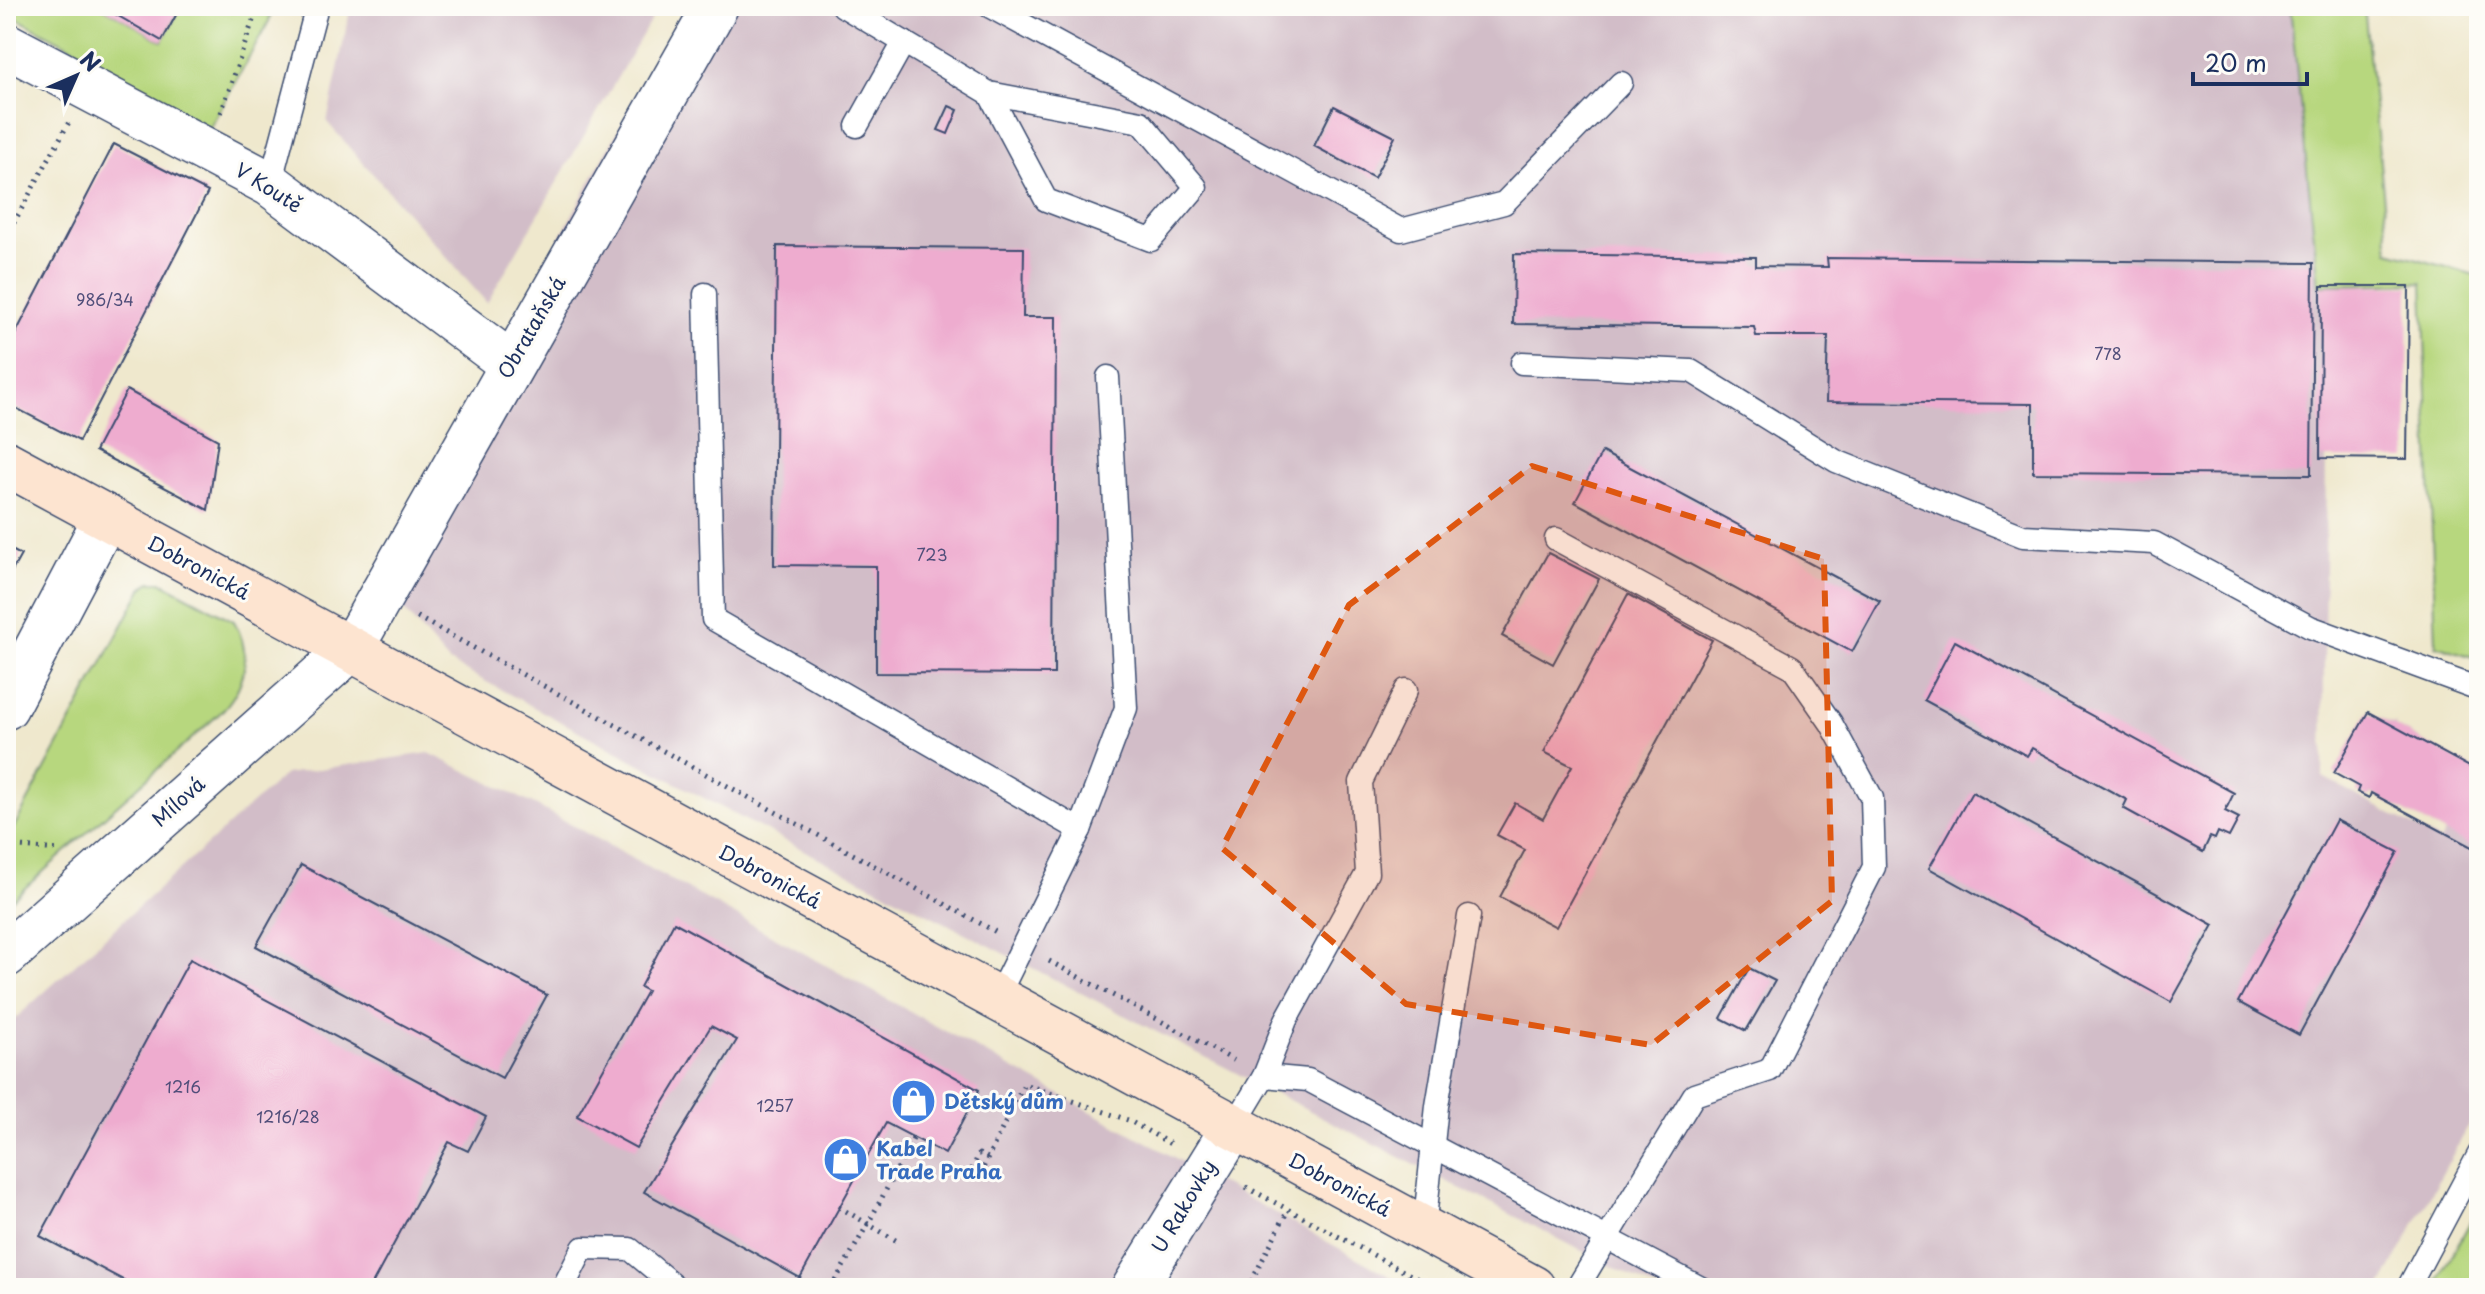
<svg xmlns="http://www.w3.org/2000/svg" width="2485" height="1294" font-family="'Playpen Sans',sans-serif">
<style>
.industrial{fill:#d2bdc8}
.green{fill:#b7d77e;stroke:#69836e;stroke-width:2}
.building{fill:#eeaccf}
.lines{fill:none;stroke-linecap:round;stroke-linejoin:round}
.lane-casing{stroke:#3b4b6f;stroke-width:25}
.street-casing{stroke:#3b4b6f;stroke-width:47}
.secondary-casing{stroke:#3b4b6f;stroke-width:47}
.path{stroke:#3b4b6f;stroke-width:5;stroke-dasharray:2 6;stroke-linecap:butt}
.lane{stroke:#fff;stroke-width:22}
.street{stroke:#fff;stroke-width:44}
.secondary{stroke:#fde4d0;stroke-width:44}
.marked{fill:#de5710;fill-opacity:0.2;stroke:#de5710;stroke-width:6;stroke-dasharray:16 10;stroke-linejoin:round}
.labels{text-anchor:middle;dominant-baseline:central;stroke-width:6;stroke-linejoin:round;paint-order:stroke}
.number-label{font-size:16px;fill:#504e7a}
.street-label{font-size:20px;fill:#1b2f5e;stroke:#fdfcf7}
.shop-label{font-size:20px;font-weight:bold;fill:#366cbe;stroke:#fdfcf7;text-anchor:start}
</style>
<rect width="100%" height="100%" fill="#fdfcf7"/>
<filter id="ink" filterUnits="userSpaceOnUse"><feTurbulence type="fractalNoise" baseFrequency=".0125" numOctaves="2"/><feDisplacementMap in="SourceGraphic" scale="16" xChannelSelector="R" yChannelSelector="G"/><feConvolveMatrix kernelMatrix="1 2 1 2 8 2 1 2 1" color-interpolation-filters="sRGB"/></filter>
<filter id="wash" filterUnits="userSpaceOnUse"><feTurbulence type="fractalNoise" baseFrequency=".006" numOctaves="4" result="noise"/><feDisplacementMap in="SourceGraphic" scale="32" xChannelSelector="R" yChannelSelector="G"/><feGaussianBlur stdDeviation="1.8" result="paint"/><feColorMatrix in="noise" values="0 0 0 0 0 0 0 0 0 0 0 0 0 0 0 0 0 1.4 0 .05"/><feComposite in="paint" operator="in"/></filter>
<g filter="url(#wash)">
<rect width="100%" height="100%" fill="#efe8cd"/>
<!-- industrial -->
<g class="industrial">
<path d="M351 6H659L487 303 327 122Z"/>
<path d="M686 6H2302L2328 285 2409 286 2326 458 2323 777 2440 841 2445 833 2372 794 2369 798 2357 792 2359 787 2334 773 2368 712 2392 724 2396 723 2395 726 2479 772V1106L2380 1288H1654L747 821 449 662 375 577Z"/>
<path d="M429 753 537 806 1411 1288H6V1027L285 774Z"/>
</g>
<!-- green -->
<g class="green">
<path d="M6 6H101L162 41 181 6H273L269 21 207 133 83 69 89 56 6 13Z"/>
<path d="M2290 6H2364L2389 251 2479 276V659L2436 645 2423 283 2319 285Z"/>
<path d="M150 582H161L234 621C253 655 246 687 219 714L6 905V842L142 589Z"/>
<path d="M2479 1206V1288H2434Z"/>
</g>
<g id="blocks">
<!-- building -->
<g class="building">
<path d="M101 6H181L162 41Z"/>
<path d="M949 106 958 110 948 134 938 130Z"/>
<path d="M1334 106 1395 137 1374 178 1314 146Z"/>
<path d="M114 144 208 192 79 441 6 403V352Z"/>
<path d="M777 246 1024 248 1023 317H1056L1054 674 876 673V566L774 565Z"/>
<path d="M1514 254 1756 257V266L1828 267 1827 258 2313 263 2311 475 2033 473V404L1826 402 1828 336H1756L1754 327 1513 324Z"/>
<path d="M2321 286H2409L2407 459 2320 458Z"/>
<path d="M127 390 218 440 208 510 95 451Z"/>
<path d="M1602 452 1880 601 1852 652 1575 502Z"/>
<path d="M6 547 21 555 6 582Z"/>
<path d="M1548 553 1599 579 1553 664 1502 636Z"/>
<path d="M1628 594 1712 640 1556 927 1500 897 1525 850 1497 835 1515 803 1543 819 1572 766 1544 752Z"/>
<path d="M1955 641 2234 793 2225 811 2239 818 2229 837 2218 832 2215 839 2210 837 2203 852 2123 808 2127 800 2032 748 2027 756 1924 700Z"/>
<path d="M2368 712 2479 772V851L2371 793 2369 798 2357 792 2359 787 2334 773Z"/>
<path d="M1972 792 2214 925 2171 1002 1929 868Z"/>
<path d="M2336 820 2398 852 2299 1035 2238 1002Z"/>
<path d="M301 865 547 995 502 1078 256 946Z"/>
<path d="M674 922 979 1090 945 1154 886 1123 800 1278 644 1192 737 1040 711 1026 636 1148 577 1116 647 991 640 987Z"/>
<path d="M190 959 486 1117 468 1151 449 1142 370 1288H138L40 1236Z"/>
<path d="M1749 968 1775 981 1746 1031 1721 1018Z"/>
</g>
</g>
</g>
<g filter="url(#ink)">
<use href="#blocks" fill-opacity="0" stroke="#3b4b6f" stroke-width="2"/>
<g class="lines">
<defs>
<g id="lane">
<path d="M843 6 989 93 1141 122 1196 187 1151 240 1046 200 989 93"/>
<path d="M989 6 1401 230 1504 203 1621 83"/>
<path d="M857 126 904 42"/>
<path d="M270 184 317 6"/>
<path d="M705 294 713 619 1080 830"/>
<path d="M1522 363 1691 371 1836 461 2023 536 2154 543 2310 627 2479 689"/>
<path d="M1556 539 1792 667 1831 723 1872 798 1874 867 1770 1070 1694 1095 1577 1288"/>
<path d="M997 998 1080 830 1126 708 1108 377"/>
<path d="M1264 1076 1308 1080 1701 1288"/>
<path d="M1234 1126 1264 1076 1286 1020 1367 873 1361 782 1406 690"/>
<path d="M1424 1229 1437 1106 1469 916"/>
<path d="M563 1288 583 1248 630 1249 677 1288"/>
<path d="M2408 1288 2479 1154"/>
</g>
<g id="street">
<path d="M6 45 270 184 510 363"/>
<path d="M6 707 106 517"/>
<path d="M6 955 351 649 716 6"/>
<path d="M1134 1288 1234 1126"/>
</g>
<path id="secondary" d="M6 463 1533 1288"/>
</defs>
<!-- lane casing -->
<use href="#lane" class="lane-casing"/>
<!-- street casing -->
<use href="#street" class="street-casing"/>
<!-- secondary casing -->
<use href="#secondary" class="secondary-casing"/>
<!-- path -->
<g class="path">
<path d="M221 113 258 6"/>
<path d="M6 237 69 122"/>
<path d="M417 617 998 933"/>
<path d="M6 846 61 850"/>
<path d="M1049 961 1237 1062"/>
<path d="M972 1169 979 1154 988 1158"/>
<path d="M980 1174 1024 1084 1128 1120 1174 1146"/>
<path d="M1246 1187 1435 1288"/>
<path d="M839 1207 868 1224 914 1137"/>
<path d="M831 1288 868 1224 897 1241"/>
<path d="M1248 1288 1288 1210"/>
</g>
<!-- lane -->
<use href="#lane" class="lane"/>
<!-- street -->
<use href="#street" class="street"/>
<!-- secondary -->
<use href="#secondary" class="secondary"/>
</g>
</g>
<!-- marked area -->
<path class="marked" d="M1532 466 1824 559 1832 901 1651 1045 1406 1004 1222 848 1349 605Z"/>
<!-- icons -->
<defs>
<symbol id="shop-disc" viewBox="-11 -11 22 22"><circle r="9.5" fill="#3f7fe0" stroke="#fdfcf7"/><path d="M-5-2.5h2.3a2.7 3.5 0 0 1 5.4 0H5L5.5 6h-11ZM-1.5-2.5h3a1.5 2.3 0 0 0-3 0Z" fill="#fff"/></symbol>
</defs>
<g fill-rule="evenodd">
<use href="#shop-disc" x="888" y="1076" width="51" height="51"/>
<use href="#shop-disc" x="820" y="1134" width="51" height="51"/>
</g>
<g class="labels">
<!-- number labels -->
<g class="number-label">
<text x="105" y="299">986/34</text>
<text x="2108" y="353">778</text>
<text x="932" y="554">723</text>
<text x="183" y="1086">1216</text>
<text x="775" y="1105">1257</text>
<text x="288" y="1116">1216/28</text>
</g>
<!-- street labels -->
<g class="street-label">
<text transform="translate(269 187) rotate(32)">V Koutě</text>
<text transform="translate(531 327) rotate(-60)">Obrataňská</text>
<text transform="translate(199 567) rotate(28)">Dobronická</text>
<text transform="translate(178 801) rotate(-42)">Mílová</text>
<text transform="translate(770 876) rotate(28)">Dobronická</text>
<text transform="translate(1340 1184) rotate(28)">Dobronická</text>
<text transform="translate(1183 1206) rotate(-59)">U Rakovky</text>
</g>
<!-- shop labels -->
<g class="shop-label">
<text x="944" y="1101">Dětský dům</text>
<text x="876" y="1148">Kabel<tspan x="876" dy="23">Trade Praha</tspan></text>
</g>
</g>
<!-- margin -->
<rect width="2485" height="1294" fill="none" stroke="#fdfcf7" stroke-width="32"/>
<!-- north arrow -->
<g transform="translate(76 76) rotate(45)" stroke="#fdfcf7" stroke-width="6" paint-order="stroke">
<path d="M0-6L14 30L0 20L-14 30Z" fill="#1b2f5e"/>
<text y="-12" font-size="22" font-weight="bold" text-anchor="middle" fill="#1b2f5e">N</text>
</g>
<!-- scale -->
<path d="M2193 72v12h114v-12" fill="none" stroke="#1b2f5e" stroke-width="4"/>
<text x="2205" y="72" font-size="24" fill="#1b2f5e" stroke="#fdfcf7" stroke-width="6" paint-order="stroke">20 m</text>
</svg>
